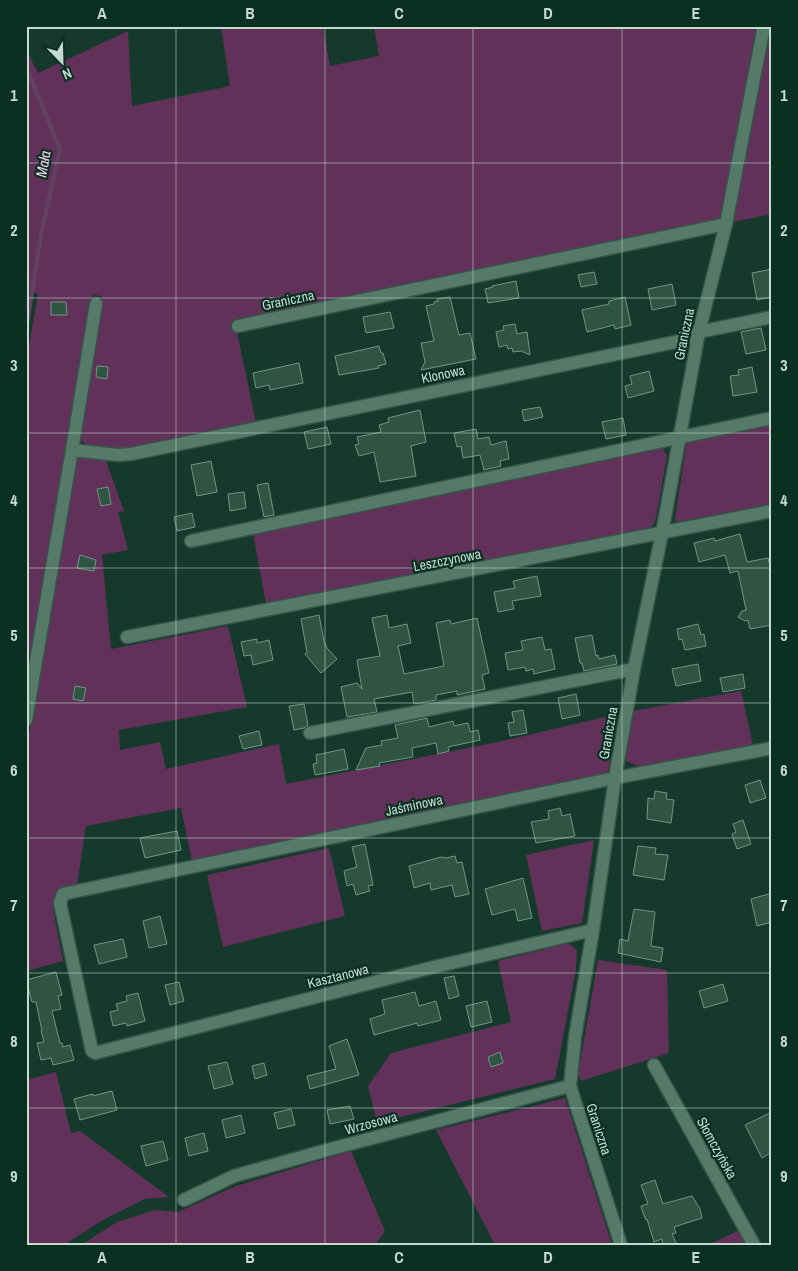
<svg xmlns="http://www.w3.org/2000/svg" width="798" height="1271" font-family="'Archivo Narrow',sans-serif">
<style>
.green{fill:#62315a}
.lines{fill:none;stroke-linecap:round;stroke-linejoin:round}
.stream{stroke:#604160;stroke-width:4.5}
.building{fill:#2f5444;stroke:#709685}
.minor-casing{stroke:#375549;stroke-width:15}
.minor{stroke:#557a69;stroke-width:12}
.grid{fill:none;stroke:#c6dad1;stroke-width:1;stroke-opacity:0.55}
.labels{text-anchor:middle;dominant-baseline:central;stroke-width:4.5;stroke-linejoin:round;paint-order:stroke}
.street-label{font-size:14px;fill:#c6dad1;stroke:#0a3022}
.water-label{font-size:15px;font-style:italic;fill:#f5d1ee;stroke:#0a3022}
.neatline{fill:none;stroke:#c6dad1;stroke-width:2}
.grid-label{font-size:16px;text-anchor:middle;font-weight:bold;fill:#c6dad1}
</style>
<rect width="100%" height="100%" fill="#153a2c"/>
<!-- green -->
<g class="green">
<path d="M221 26H323L330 66 379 56 374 26H756L722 221 232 323 237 332 256 423 130 449 87 445 78 438 102 296 93 295 26 703V363L38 294 26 290V49L38 73 128 31 132 106 230 86Z"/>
<path d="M769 26H772V214L733 222Z"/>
<path d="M772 424V504L676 522 675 519 686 445 691 440Z"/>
<path d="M658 448 663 449 667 456 656 518 653 525 645 530 266 604 253 533Z"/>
<path d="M82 456 105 458 124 511 118 512 128 550 102 555 111 649 228 626 247 707 119 730 120 750 160 742 166 769 279 744 286 784 498 742 618 714 609 769 604 776 192 861 181 808 86 826 77 885 57 889 53 909 63 961 26 971V752L74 461Z"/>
<path d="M741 691 753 745 641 767 626 761 633 711Z"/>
<path d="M594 840 582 923 542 931 526 855Z"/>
<path d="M329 848 345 916 223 947 207 875Z"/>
<path d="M568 943 577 950 576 969 555 1079 377 1123 368 1086 391 1053 511 1022 498 961Z"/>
<path d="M598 960 667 970 669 1053 581 1081 578 1074Z"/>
<path d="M56 1072 71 1133 80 1131 169 1197 145 1199 101 1221 64 1245H26V1080Z"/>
<path d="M565 1098 612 1245H495L436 1130Z"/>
<path d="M351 1151 385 1231 375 1245H81L117 1222 155 1210 178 1212 236 1186Z"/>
<path d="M738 1231 746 1245H707Z"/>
</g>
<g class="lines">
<!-- stream -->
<path class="stream" d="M26 67 60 149 41 235 26 329"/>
</g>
<!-- building -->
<g class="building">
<path d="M772 269V297L757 300 752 273Z"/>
<path d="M594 272 597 284 581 287 578 275Z"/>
<path d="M516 281 519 298 488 303 485 289 493 287 492 286Z"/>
<path d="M672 284 676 305 652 310 648 289Z"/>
<path d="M450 297 459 335 470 333 476 359 421 370 425 362 421 343 434 341 426 306 434 304V302L438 301 437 299Z"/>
<path d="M625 297 631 325 615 329 614 325 587 332 582 310 609 304V301Z"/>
<path d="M51 302H66L67 315H51Z"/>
<path d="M390 312 394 328 366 333 363 317Z"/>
<path d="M515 324 517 334 527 332 530 355 521 351 513 352 512 348 508 349 507 345 499 347 496 332 504 330 503 326Z"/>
<path d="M761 328 766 350 746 354 741 332Z"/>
<path d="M379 346 381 353H383L386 364 378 366 379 368 339 375 335 356Z"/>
<path d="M299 363 303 383 270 390 269 385 256 388 253 373Z"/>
<path d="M97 366 108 367 107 379 96 377Z"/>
<path d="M752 367 757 392 733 396 730 376 739 375 738 370Z"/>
<path d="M649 371 654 391 628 398 625 386 632 384 630 376Z"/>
<path d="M540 407 543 417 524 421 522 410Z"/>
<path d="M420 410 426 442 411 446 416 476 380 482 374 452 359 456 355 445 359 444 357 437 381 432 379 425 389 422 388 418Z"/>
<path d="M623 418 626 435 606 439 602 422Z"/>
<path d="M327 427 331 444 308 449 304 432Z"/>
<path d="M476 429 478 439 489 437 491 445 506 441 509 459 500 461 501 466 484 470 480 455 463 458 461 446 457 447 454 433Z"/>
<path d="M211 461 217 492 197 496 191 465Z"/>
<path d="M268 483 274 515 264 517 257 485Z"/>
<path d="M108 487 111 504 101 506 97 489Z"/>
<path d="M244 492 246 508 230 511 228 494Z"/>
<path d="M192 513 195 527 177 531 174 517Z"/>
<path d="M740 534 747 562 768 558 772 575V625L750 629 748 620 745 621 738 617 742 611 746 610 738 571 730 573 725 555 699 562 694 543 714 538 715 541Z"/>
<path d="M80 555 96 560 94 571 77 568Z"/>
<path d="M537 576 541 596 512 601 514 609 498 612 494 592 515 588 513 581Z"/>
<path d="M319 615 324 641 327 648 337 659 321 673 305 654 307 652 301 619Z"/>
<path d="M387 615 389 628 407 624 411 643 398 646 404 674 444 666 436 623 450 620 451 624 477 618 489 673 482 675 485 689 457 695V691L436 695V700L414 704 412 692 374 699 377 712 347 717 341 687 357 683 362 689 357 660 380 656 372 618Z"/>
<path d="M698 624 701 635 704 634 706 646 685 650 682 639 679 640 677 629Z"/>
<path d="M592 635 596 656 598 655 599 659 615 655 617 664 584 671 582 663H580L575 638Z"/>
<path d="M542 637 545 650 551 649 555 669 534 674 533 669 526 671 525 667 508 670 505 653 523 650 521 641Z"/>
<path d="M257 639V643L269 640 273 660 253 665 251 655 244 656 241 642Z"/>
<path d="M698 664 701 681 676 686 672 669Z"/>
<path d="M743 674 745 688 723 692 720 678Z"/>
<path d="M75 686 86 688 83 701 73 699Z"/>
<path d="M576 694 580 715 562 719 558 698Z"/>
<path d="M304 704 308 725 304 728 294 730 289 706Z"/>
<path d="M523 710 527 733 510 736 508 723 514 722 512 712Z"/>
<path d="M427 718 429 727 453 721 454 726 468 723 470 732 478 730 480 740 448 747 449 751 438 754 436 743 412 748 413 757 379 763 380 766 356 770 366 748 382 745 381 741 398 738 395 725Z"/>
<path d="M259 731 262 745 243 749 239 736Z"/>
<path d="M344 749 348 769 315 775 313 764 317 763 316 755Z"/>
<path d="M760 780 766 798 750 803 745 785Z"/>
<path d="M655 791 667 793 666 799 674 800 671 823 647 819 648 798 654 799Z"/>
<path d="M560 808 562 816 570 814 575 836 536 843 531 822 549 819 548 811Z"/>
<path d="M743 820 751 844 737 849 732 834 736 832 733 824Z"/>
<path d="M177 831 181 850 145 858 140 838Z"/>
<path d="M365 844 373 885 368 886 370 891 356 895 353 884 347 886 344 871 357 867 352 847Z"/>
<path d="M638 846 656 848 655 854 668 855 664 880 633 875Z"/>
<path d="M455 856 457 863 462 862 469 894 455 897 452 885 431 890 430 883 414 888 409 866 441 857 446 858Z"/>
<path d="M523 878 532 918 518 921 515 909 492 915 485 889Z"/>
<path d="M772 893V922L757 926 751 899Z"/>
<path d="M634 909 655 912 651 946 663 948 661 962 618 953 620 939 628 941Z"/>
<path d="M160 916 167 944 149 948 143 921Z"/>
<path d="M123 939 127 957 99 964 94 945Z"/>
<path d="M56 972 62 995 58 996 61 1009 52 1011 60 1043H62L63 1047 70 1045 74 1060 53 1065 51 1058 41 1060 37 1043 44 1042 41 1031H42L36 1002H32L26 980Z"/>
<path d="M454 976 459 996 449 999 444 978Z"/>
<path d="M179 982 184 1001 170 1005 165 985Z"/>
<path d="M723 984 728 1001 704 1008 699 991Z"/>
<path d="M415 992 419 1006 436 1001 441 1020 418 1026 417 1023 374 1035 370 1019 385 1014 382 1000Z"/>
<path d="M138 993 145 1021 127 1026 126 1023 113 1026 110 1012 118 1010 116 1004 127 1001 126 996Z"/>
<path d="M487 1001 492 1022 471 1027 466 1006Z"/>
<path d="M347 1039 359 1075 310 1089 307 1076 336 1069 329 1046Z"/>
<path d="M500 1052 503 1063 491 1067 488 1057Z"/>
<path d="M227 1062 233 1084 214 1089 208 1066Z"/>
<path d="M264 1063 267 1075 255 1079 252 1066Z"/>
<path d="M112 1091 117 1110 80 1120 74 1099 93 1094V1096Z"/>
<path d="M350 1106 354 1119 330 1124 327 1110Z"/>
<path d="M291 1109 295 1125 278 1129 274 1113Z"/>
<path d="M772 1112V1152L762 1158 745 1125Z"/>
<path d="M241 1115 245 1133 226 1138 222 1120Z"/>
<path d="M204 1133 208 1151 189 1156 185 1138Z"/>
<path d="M163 1141 168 1160 146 1166 141 1146Z"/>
<path d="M655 1180 663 1204 692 1196 700 1209 702 1218 674 1227 676 1233 672 1234 677 1245H663L662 1239 654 1242 647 1219 646 1220 643 1213 641 1206 648 1204 641 1185Z"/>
</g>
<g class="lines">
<defs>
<g id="minor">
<path d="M238 326 726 224"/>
<path d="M72 450 96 304"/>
<path d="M191 541 772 418"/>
<path d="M127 637 772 511"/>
<path d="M26 720 72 450 118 455 131 454 685 340 699 332 772 317"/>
<path d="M310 733 634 669"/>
<path d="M593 930 430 968 95 1053 92 1051 60 903 63 894 615 778 772 748"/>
<path d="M654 1065 754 1245"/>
<path d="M184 1200 234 1176 327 1150 570 1086"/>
<path d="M621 1245 570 1086 575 1037 593 930 615 778 634 669 662 533 699 332 726 224 764 26"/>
</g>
</defs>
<!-- minor casing -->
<use href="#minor" class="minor-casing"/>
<!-- minor -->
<use href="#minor" class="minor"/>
</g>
<!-- grid -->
<path class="grid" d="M176 26V1245M325 26V1245M473 26V1245M622 26V1245M26 163H772M26 298H772M26 433H772M26 568H772M26 703H772M26 838H772M26 973H772M26 1108H772"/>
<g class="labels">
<!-- street labels -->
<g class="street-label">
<text transform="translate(288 300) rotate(-12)">Graniczna</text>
<text transform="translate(684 334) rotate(-78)">Graniczna</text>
<text transform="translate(443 374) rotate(-12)">Klonowa</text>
<text transform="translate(447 560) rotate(-11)">Leszczynowa</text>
<text transform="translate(608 733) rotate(-80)">Graniczna</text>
<text transform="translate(414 805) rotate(-12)">Jaśminowa</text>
<text transform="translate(338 976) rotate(-14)">Kasztanowa</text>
<text transform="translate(371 1123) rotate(-15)">Wrzosowa</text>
<text transform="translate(599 1129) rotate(72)">Graniczna</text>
<text transform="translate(717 1148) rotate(61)">Słomczyńska</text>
</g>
<!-- water labels -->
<g class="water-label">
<text transform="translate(43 164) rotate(-80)">Mała</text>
</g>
</g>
<!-- border -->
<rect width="798" height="1271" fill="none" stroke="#0a3022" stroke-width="55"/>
<!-- north arrow -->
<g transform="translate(62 62) rotate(157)" stroke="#0a3022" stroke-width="4" paint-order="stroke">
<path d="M0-4L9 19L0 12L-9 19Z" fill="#c6dad1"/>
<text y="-8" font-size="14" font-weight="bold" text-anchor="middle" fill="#c6dad1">N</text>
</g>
<rect x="28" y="28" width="742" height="1216" class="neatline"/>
<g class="grid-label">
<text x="102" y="19">A</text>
<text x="250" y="19">B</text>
<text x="399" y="19">C</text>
<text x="548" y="19">D</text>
<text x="696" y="19">E</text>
<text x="14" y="101">1</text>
<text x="784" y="101">1</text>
<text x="14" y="236">2</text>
<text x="784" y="236">2</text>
<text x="14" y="371">3</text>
<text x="784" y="371">3</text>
<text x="14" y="506">4</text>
<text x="784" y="506">4</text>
<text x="14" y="641">5</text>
<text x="784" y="641">5</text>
<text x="14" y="776">6</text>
<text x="784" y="776">6</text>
<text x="14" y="911">7</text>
<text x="784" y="911">7</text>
<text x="14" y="1047">8</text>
<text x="784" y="1047">8</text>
<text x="14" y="1182">9</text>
<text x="784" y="1182">9</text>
<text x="102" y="1263">A</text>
<text x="250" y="1263">B</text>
<text x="399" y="1263">C</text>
<text x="548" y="1263">D</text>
<text x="696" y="1263">E</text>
</g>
</svg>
